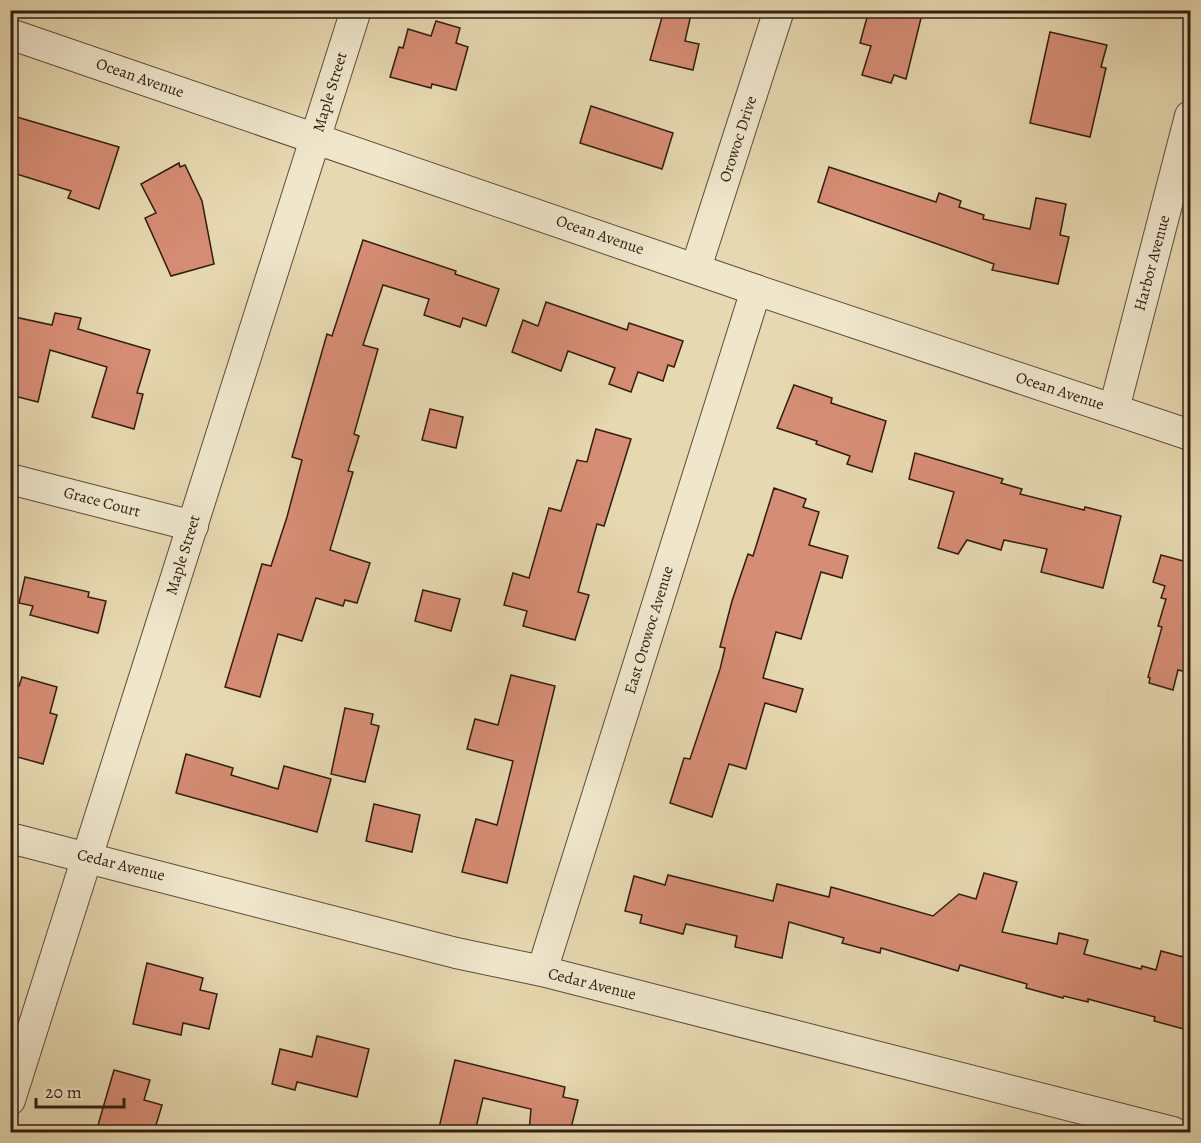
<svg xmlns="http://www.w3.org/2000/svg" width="1201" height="1143" font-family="Alegreya,serif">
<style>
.building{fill:#d68d75;stroke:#321c11;stroke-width:1.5}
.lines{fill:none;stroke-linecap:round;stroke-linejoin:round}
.minor-casing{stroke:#5f4b39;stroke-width:32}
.minor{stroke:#efe6cc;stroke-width:30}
.labels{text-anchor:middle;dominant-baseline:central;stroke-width:6;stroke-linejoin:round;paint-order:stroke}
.street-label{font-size:16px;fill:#321c11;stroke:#efe6cc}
</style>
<rect width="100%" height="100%" fill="#e6d8b0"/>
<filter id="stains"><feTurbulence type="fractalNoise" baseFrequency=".00333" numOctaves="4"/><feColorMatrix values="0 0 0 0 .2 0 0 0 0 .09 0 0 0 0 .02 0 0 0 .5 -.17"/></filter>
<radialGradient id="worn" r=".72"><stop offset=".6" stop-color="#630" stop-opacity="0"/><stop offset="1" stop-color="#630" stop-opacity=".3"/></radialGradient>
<!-- building -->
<g class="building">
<path d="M664 10H692L685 41 699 44 693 70 650 60Z"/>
<path d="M869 10H923L906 79 894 75 891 83 862 75 871 46 860 43Z"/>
<path d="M436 21 460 28 456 43 468 47 456 90 432 84 431 88 390 77 399 47 403 48 408 29 431 36Z"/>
<path d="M1050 32 1107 45 1101 67 1106 68 1090 137 1030 123Z"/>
<path d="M591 106 673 133 662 169 580 143Z"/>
<path d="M10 115 119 147 99 209 68 198 71 191 10 172Z"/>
<path d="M179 163 180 167 185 165 202 201 214 264 171 276 145 218 156 213 141 184Z"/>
<path d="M829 167 936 202 939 193 961 201 959 207 984 215 983 219 1030 229 1036 198 1066 204 1060 235 1069 237 1058 284 992 270 994 264 818 202Z"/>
<path d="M363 240 456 271 455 274 499 289 486 326 463 318 460 327 424 315 429 299 383 285 363 345 378 349 354 434 359 436 348 471 353 472 330 550 370 563 357 603 345 600 343 606 316 598 302 641 278 634 260 697 225 687 262 564 271 566 287 517 302 460 292 457 327 334 332 336Z"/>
<path d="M546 302 627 330 629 323 683 341 674 367 668 365 663 381 638 372 631 392 609 384 615 368 568 351 561 371 512 352 523 320 538 326Z"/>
<path d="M55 313 81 318 78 329 150 350 137 393 143 394 134 429 92 417 107 367 50 350 38 402 10 395V316L52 325Z"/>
<path d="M794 385 832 398 831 403 886 421 872 472 847 464 850 456 816 444 817 441 777 428Z"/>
<path d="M430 409 463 417 456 448 422 440Z"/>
<path d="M596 429 631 439 604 526 597 524 578 592 589 595 575 640 523 626 527 611 504 605 513 573 529 578 549 508 561 511 577 460 587 462Z"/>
<path d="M915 453 1003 479 1001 483 1022 489 1020 494 1084 510 1085 507 1121 516 1103 588 1041 572 1047 549 1004 540 1001 550 967 540 958 554 938 548 954 492 909 479Z"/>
<path d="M774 488 806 499 803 507 819 512 809 545 848 556 842 578 821 572 801 639 776 632 763 678 803 689 796 712 765 703 746 769 729 764 712 817 670 803 684 758 690 759 720 669 725 648 720 647 732 601 748 554 753 556Z"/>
<path d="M1161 555 1191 563V673L1178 670 1173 690 1149 683 1150 678 1148 677 1162 627 1158 626 1166 599 1161 598 1165 586 1153 582Z"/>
<path d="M25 577 89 592 88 597 106 601 98 633 30 615 33 606 19 603Z"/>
<path d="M423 590 460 599 451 631 415 621Z"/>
<path d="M511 675 555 686 507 883 462 872 476 819 497 825 513 761 467 749 475 719 498 725Z"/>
<path d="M22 677 57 687 50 713 57 715 43 764 10 755V684L19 686Z"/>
<path d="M345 708 373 714 371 724 379 726 365 782 331 774Z"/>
<path d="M186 754 233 768 231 775 278 789 284 766 331 779 317 832 176 793Z"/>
<path d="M374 804 420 815 412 852 366 841Z"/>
<path d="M984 873 1017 882 1002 932 1057 944 1059 933 1088 940 1084 954 1141 969 1142 966 1156 970 1161 951 1191 959V1031L1154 1021 1155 1017 1088 999V1002L1064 996 1063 998 1026 988 1027 984 960 965 958 971 881 948 880 953 842 943 844 938 789 922 782 958 735 947 737 936 686 924 683 934 640 923 642 915 625 911 634 876 665 885 668 875 773 901 777 884 829 897 831 887 933 916 959 894 976 899Z"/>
<path d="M147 963 203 978 200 990 217 994 209 1029 183 1023 181 1035 133 1024Z"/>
<path d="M317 1036 369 1049 357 1097 297 1082 295 1090 272 1084 280 1049 312 1057Z"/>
<path d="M455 1060 565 1087 563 1097 578 1100 570 1132H529L531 1109 483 1098 475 1132H438Z"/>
<path d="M114 1070 150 1080 144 1100 162 1105 154 1132H96Z"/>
</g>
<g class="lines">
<defs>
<g id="minor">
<path d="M10 34 756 290 1190 435"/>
<path d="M696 268 779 10"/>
<path d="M1114 409 1190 116"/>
<path d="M10 479 193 526"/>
<path d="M10 838 456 953 542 971 1173 1132"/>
<path d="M542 971 756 290"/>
<path d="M10 1100 356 10"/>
</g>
</defs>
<!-- minor casing -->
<use href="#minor" class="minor-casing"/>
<!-- minor -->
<use href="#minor" class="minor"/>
</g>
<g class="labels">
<!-- street labels -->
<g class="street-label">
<text transform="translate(140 78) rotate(19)">Ocean Avenue</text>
<text transform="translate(330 92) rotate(-73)">Maple Street</text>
<text transform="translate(738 139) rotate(-72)">Orowoc Drive</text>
<text transform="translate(600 235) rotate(19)">Ocean Avenue</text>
<text transform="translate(1152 263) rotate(-75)">Harbor Avenue</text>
<text transform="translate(1060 391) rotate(18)">Ocean Avenue</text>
<text transform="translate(102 502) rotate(15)">Grace Court</text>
<text transform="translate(183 555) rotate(-73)">Maple Street</text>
<text transform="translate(649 630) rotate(-73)">East Orowoc Avenue</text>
<text transform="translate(121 865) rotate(14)">Cedar Avenue</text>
<text transform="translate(592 984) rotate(14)">Cedar Avenue</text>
</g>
</g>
<!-- margin -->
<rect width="1201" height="1143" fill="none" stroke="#e6d8b0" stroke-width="36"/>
<rect x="12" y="12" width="1177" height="1119" fill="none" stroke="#321c11" stroke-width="3"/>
<rect x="18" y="18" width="1165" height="1107" fill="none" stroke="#321c11" stroke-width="1.5"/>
<!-- scale -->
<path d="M36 1098v9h88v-9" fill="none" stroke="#321c11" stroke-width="3"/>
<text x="45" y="1098" font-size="18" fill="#321c11" stroke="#efe6cc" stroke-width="4.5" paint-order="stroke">20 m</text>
<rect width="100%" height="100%" filter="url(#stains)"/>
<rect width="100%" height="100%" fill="url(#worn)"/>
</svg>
